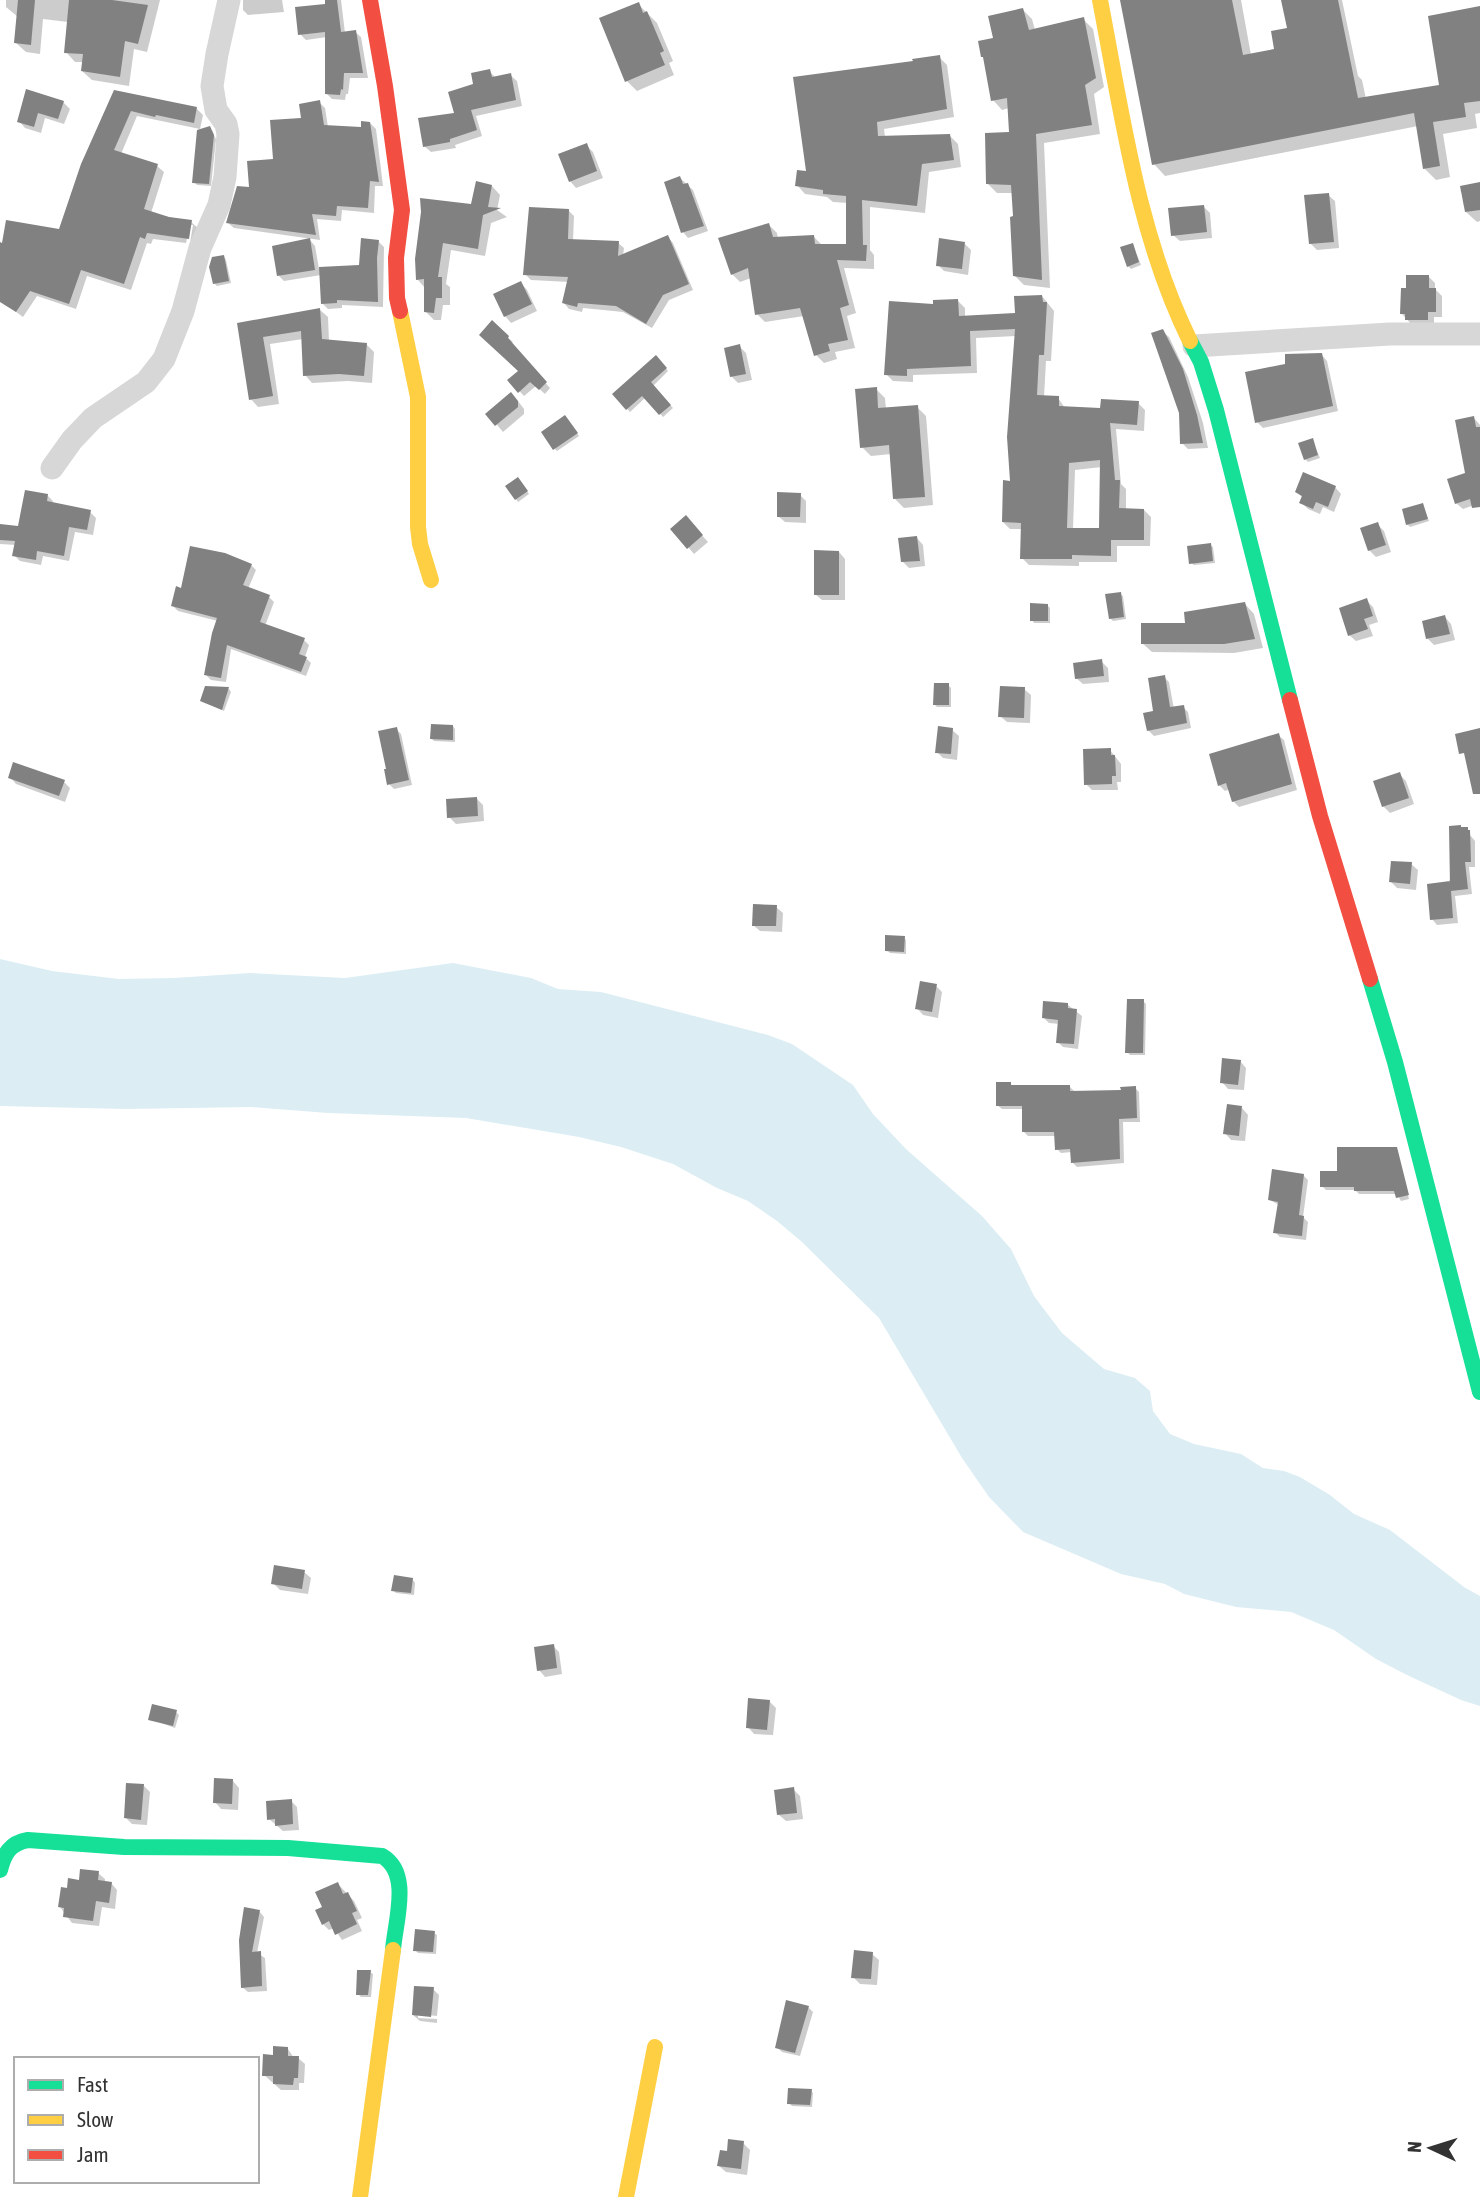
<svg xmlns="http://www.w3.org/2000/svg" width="1480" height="2197" font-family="'Asap Condensed',sans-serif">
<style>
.water{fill:#dceef4}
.shadow{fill:#0003;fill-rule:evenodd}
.building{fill:#818181;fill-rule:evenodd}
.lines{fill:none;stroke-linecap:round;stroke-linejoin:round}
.street{stroke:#d7d7d7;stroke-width:23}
.fast{stroke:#16e098;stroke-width:16}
.slow{stroke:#ffcf43;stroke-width:16}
.jam{stroke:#f24e42;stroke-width:16}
</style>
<rect width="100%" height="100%" fill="#fff"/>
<!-- water -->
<path class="water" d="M0 959 52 971 119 979 174 978 250 973 345 978 453 963 531 978 558 989 601 992 768 1035 792 1044 853 1085 873 1114 906 1149 982 1216 1011 1249 1034 1296 1062 1333 1104 1369 1135 1378 1150 1391 1153 1411 1170 1434 1194 1444 1241 1454 1263 1468 1284 1471 1300 1477 1330 1495 1354 1514 1390 1530 1464 1587 1480 1596V1706L1461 1700 1407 1675 1376 1659 1334 1630 1291 1612 1236 1607 1184 1594 1165 1584 1121 1574 1023 1532 989 1497 962 1458 879 1318 802 1242 777 1221 748 1201 717 1188 673 1164 621 1147 579 1137 466 1118 328 1113 251 1107 125 1109 0 1106Z"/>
<!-- shadow -->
<g class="shadow">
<path d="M6 0H160L147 52 134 49 129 86 92 80 82 71 84 62H75L66 52 68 22 43 19 40 54 26 52 16 43 18 17 6 7Z"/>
<path d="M243 0H282L284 12 248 15 243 10Z"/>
<path d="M326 0H341L345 33 355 32 361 37 368 78H350L348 94H346L345 100 332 99 326 93 327 37 306 40 300 34 326 6Z"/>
<path d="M1122 0H1241L1251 55 1276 50 1289 29 1283 0H1342L1358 76 1362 80 1366 99 1441 86 1480 7V113L1475 114 1477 128 1443 134 1450 177 1436 180 1424 168 1418 126 1165 176 1154 164Z"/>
<path d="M638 4 657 23 673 61 669 63 674 75 637 91 627 81Z"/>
<path d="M1023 10 1032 19 1035 30 1083 19 1093 29 1104 87 1094 94 1100 134 1044 143 1050 288 1024 285 1014 275V193H997L988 184 1011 134 1009 108 1002 110 993 100 995 39Z"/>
<path d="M939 57 947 65 954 117 884 129 885 137 950 136 958 144 961 167 929 172 925 213 870 207V250L874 255V269L844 268 856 313 847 316 855 348 835 352 837 359 824 363 816 355 804 316 765 322 757 314 751 278 740 282 732 274 769 225 777 233 778 239 814 237 822 245 848 246V203L833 202 827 197 805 194 797 185 915 63Z"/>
<path d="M489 71 496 78 510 75 517 81 522 106 476 116 482 136 455 145 456 148 431 152 424 146 457 114 476 85Z"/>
<path d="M28 91 63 102 70 109 64 124 45 118 41 133 25 128 19 121Z"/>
<path d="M115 92 197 109 203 115 200 129 137 116 121 154 157 166 164 172 151 213 191 222 198 228 190 243 193 225H190L186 243 153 239 151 244 147 243 131 290 87 276 76 309 37 296 23 317 0 300V244L61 231Z"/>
<path d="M319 102 325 108 328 127 363 129 370 123 376 129 383 186H375L374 213 342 210 341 221 317 219 320 240 234 228 228 223 251 189 275 161 303 119Z"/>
<path d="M210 128 216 139 211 186 197 185 194 182Z"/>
<path d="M586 145 593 152 603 178 576 188 570 181Z"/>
<path d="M680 178 693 190 708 231 688 238 683 232Z"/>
<path d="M1480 184V221L1477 222 1466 212Z"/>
<path d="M492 186 500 195 497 210 507 217 491 223 485 256 451 250 446 284 450 287V305H443L441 320H434L426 312 425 288 418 280 417 259Z"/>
<path d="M1328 195 1335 201 1339 248 1317 250 1310 243Z"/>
<path d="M1203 206 1210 213 1212 238 1180 241 1173 235Z"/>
<path d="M568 210 574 216 573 241 618 243 624 248 623 256 668 237 673 243 693 290 669 300 652 328 623 312 583 308 582 312 569 309 564 303 569 282 531 280 525 274Z"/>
<path d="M310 240 315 246 319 269 361 266 378 241 384 247 383 307 342 305V308L328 309 322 303 321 275 284 281 279 276Z"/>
<path d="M965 244 971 250 968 275 944 271 938 265Z"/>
<path d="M1133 245 1141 265 1131 269 1128 266Z"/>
<path d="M224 257 226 260 231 283 217 286 214 283Z"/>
<path d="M1429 277 1435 283V289L1442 296V317H1434V326H1413L1402 314Z"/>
<path d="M521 283 527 290 537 311 511 323 505 316Z"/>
<path d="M1042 296 1054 311 1051 361H1046L1044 397 1058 398 1065 408 1102 410 1138 403 1145 410 1144 431 1116 429 1121 484 1126 489V510H1144L1151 517 1150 546H1117V562H1079V566L1029 565 1022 558 1023 529H1010L1003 522 1012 482 1016 336 976 338 977 373 913 375V382L893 381 886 374 935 306 958 301 965 308V317L1016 315ZM1102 467 1101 530 1073 529 1075 470Z"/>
<path d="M320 310 328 317 329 341 366 344 374 352 372 383 348 381 312 383 305 375 303 339 270 344 279 404 258 407 251 399 239 324Z"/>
<path d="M492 323 513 342 511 344 550 388 545 394 536 386 524 396 510 381 520 371Z"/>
<path d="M1162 331 1169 337 1188 377 1203 423 1208 448 1188 449 1182 443 1180 412Z"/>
<path d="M739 346 746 353 752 380 738 383 731 376Z"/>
<path d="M1321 354 1327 361 1338 411 1263 428 1257 422 1287 365Z"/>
<path d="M656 357 668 371 653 386 673 408 663 417 646 397 630 412 614 394Z"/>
<path d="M876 389 885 398 886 409 917 407 926 416 933 505 904 508 895 499 891 454 871 456 862 447Z"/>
<path d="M518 401 524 409V414L503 432 488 414Z"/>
<path d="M1474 418 1480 425V503L1463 509 1456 503 1467 474Z"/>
<path d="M568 420 579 436 557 451 555 449Z"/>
<path d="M1312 440 1320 458 1308 462 1305 459Z"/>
<path d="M521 482 529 494 518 502 516 499Z"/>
<path d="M1335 487 1341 494 1334 512 1323 507 1320 514 1308 509 1301 502 1303 498 1297 492Z"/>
<path d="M47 495 53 501 52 504 90 512 96 518 93 535 75 532 69 561 43 556 41 565 20 561 14 555 16 545 0 544V526L19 528Z"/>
<path d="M800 495 806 501V523L785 522 778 516Z"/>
<path d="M1423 505 1429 521 1410 527 1407 524Z"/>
<path d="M692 524 708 542 694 554 688 547Z"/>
<path d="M1377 524 1384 531 1391 552 1376 557 1369 550Z"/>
<path d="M917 538 923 545 925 566 909 568 902 561Z"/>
<path d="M1210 545 1213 547 1215 563 1194 565 1191 563Z"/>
<path d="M839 552 845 559V600H822L815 594Z"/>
<path d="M251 565 256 570 248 589 269 597 274 602 265 626 304 640 309 645 305 657 311 663 306 676 231 649 226 682 211 680 206 675 218 621 178 611 173 606 183 590Z"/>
<path d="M1120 594 1123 596 1126 619 1113 621 1110 618Z"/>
<path d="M1366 600 1373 607 1378 622 1369 625 1373 636 1356 641 1349 635Z"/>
<path d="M1245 604 1254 614 1263 648 1234 653 1152 652 1142 643Z"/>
<path d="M1047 605 1050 608V623H1034L1032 620Z"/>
<path d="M1445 617 1451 624 1455 640 1434 645 1428 639Z"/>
<path d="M1101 661 1108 668 1109 682 1083 684 1076 678Z"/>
<path d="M1164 677 1169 682 1174 709 1183 707 1188 712 1191 728 1154 736 1148 730Z"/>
<path d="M948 685 951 688V707H937L934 704Z"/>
<path d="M206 688 229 689 231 692 224 711 202 701Z"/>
<path d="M1024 689 1031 695 1030 723 1007 722 1000 716Z"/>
<path d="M453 726 455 729V742L434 741 432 739Z"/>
<path d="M396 729 401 734 412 785 394 789 389 784Z"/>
<path d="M952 730 959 736 957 760 943 758 937 752Z"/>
<path d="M1278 735 1284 740 1297 790 1239 807 1233 801 1230 789 1225 791 1219 785Z"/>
<path d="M1110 750 1121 764V782H1117L1118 790H1092L1086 784Z"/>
<path d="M1399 774 1406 781 1414 804 1390 813 1383 806Z"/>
<path d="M10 777 64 782 70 788 65 802 16 784Z"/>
<path d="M476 798 483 805 484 821 456 824 449 817Z"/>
<path d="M1470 835 1475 841V867H1469L1472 894 1455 896 1458 923 1437 925 1432 919Z"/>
<path d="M1411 864 1418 870 1416 890 1397 888 1391 882Z"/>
<path d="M776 907 783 913 782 932 760 931 753 925Z"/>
<path d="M904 938 906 940V954L890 953 887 950Z"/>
<path d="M936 986 942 992 938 1018 923 1015 917 1008Z"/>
<path d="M1143 1001 1146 1004 1145 1055H1130L1127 1052Z"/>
<path d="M1068 1005 1082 1016 1078 1049 1063 1047 1058 1042 1060 1024 1049 1023 1043 1017Z"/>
<path d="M1240 1061 1246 1068 1244 1090 1228 1089 1222 1082Z"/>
<path d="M1011 1084 1013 1087H1070L1074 1091 1122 1092 1135 1088 1139 1092 1140 1122H1123L1124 1163 1077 1167 1072 1162V1152L1061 1153 1057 1149 1056 1136H1028L1023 1131 1024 1109H1002L997 1105Z"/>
<path d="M1242 1108 1248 1115 1245 1141 1231 1140 1225 1133Z"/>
<path d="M1396 1150 1409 1199 1401 1201 1397 1194H1359L1355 1190H1326L1322 1186 1338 1173Z"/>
<path d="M1303 1175 1308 1180 1303 1217 1308 1222 1306 1240 1280 1237 1275 1232 1279 1205 1270 1200Z"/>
<path d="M304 1572 311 1578 308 1594 280 1590 273 1583Z"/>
<path d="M413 1580 415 1583 414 1595 396 1593 393 1590Z"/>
<path d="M553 1646 559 1652 562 1674 545 1677 539 1670Z"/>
<path d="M769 1701 776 1708 773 1735 754 1734 748 1727Z"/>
<path d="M176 1712 179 1715 175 1728 150 1719Z"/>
<path d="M233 1781 239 1788 238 1810 221 1809 215 1802Z"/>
<path d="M144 1786 150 1792 147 1825 132 1824 125 1817Z"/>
<path d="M793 1789 800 1796 803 1819 786 1821 779 1815Z"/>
<path d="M291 1801 297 1807 299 1830 283 1831 269 1819Z"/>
<path d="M98 1873 105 1879V1883H111L117 1890 115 1909 102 1907 99 1926 72 1923 60 1907 68 1890Z"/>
<path d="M338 1884 354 1901 362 1918 357 1920 362 1931 342 1940 334 1928 329 1930 323 1924 324 1908Z"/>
<path d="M259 1911 264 1917 257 1953 265 1958 267 1991 248 1992 242 1987Z"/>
<path d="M434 1933 437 1935 436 1954 418 1953 415 1950Z"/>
<path d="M872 1954 879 1960 877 1985 860 1984 853 1977Z"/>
<path d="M370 1972 373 1974 371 1997H361L358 1994Z"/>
<path d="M433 1989 439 1995 437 2016 418 2014V2018L437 2019V2023L420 2021 413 2015Z"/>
<path d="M808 2007 813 2012 800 2056 782 2052 777 2047Z"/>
<path d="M288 2049 294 2058H298L305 2064 304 2083H299V2090H281L264 2075 274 2056Z"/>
<path d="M811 2091 813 2093 812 2107 792 2106 789 2103Z"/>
<path d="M743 2143 750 2150 747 2175 726 2172 719 2166 729 2153Z"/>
</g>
<!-- building -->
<g class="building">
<path d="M18 0H35L31 45 14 43Z"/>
<path d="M69 0H112L148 5 138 44 125 41 120 77 81 71 83 54 64 53Z"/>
<path d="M325 0H337L341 32 356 30 363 73H344L343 90 341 89 340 95 325 94V32L298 35 295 7 325 4Z"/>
<path d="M1120 0H1232L1243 55 1274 49 1271 31 1287 28 1281 0H1338L1358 98 1439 85 1428 16 1480 6V101L1464 103 1466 117 1433 122 1440 166 1423 169 1414 113 1152 165Z"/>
<path d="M639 2 643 13 647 11 664 51 660 53 665 65 625 82 599 18Z"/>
<path d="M1023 8 1029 30 1084 17 1096 78 1085 85 1092 125 1036 134 1042 280 1013 276 1010 217 1013 216 1011 185 986 184 985 133 1009 132 1007 98 991 101 983 57H981L978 41 993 38 988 16Z"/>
<path d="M940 55 947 109 877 122 878 136 950 134 954 160 922 164 917 206 862 200 863 245H867L866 261 837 260 849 305 840 308 848 340 828 344 830 351 814 356 800 308 755 315 748 268 731 275 718 238 769 223 773 237 814 235 815 244H846V196L823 194V190L795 186 797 170 806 171 793 77 913 61 912 59Z"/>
<path d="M490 69 492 77 511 73 516 100 471 110 477 130 450 139V142L423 147 418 118 454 113 448 92 473 84 471 73Z"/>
<path d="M26 89 64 101 58 119 38 113 34 127 17 122Z"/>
<path d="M114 90 197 107 194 123 156 115 155 117 131 111 114 150 158 164 144 209 169 217 192 220 189 239 147 233 145 239 140 237 124 284 81 270 69 304 30 291 16 312 0 302V242L2 243 6 220 59 229 81 164Z"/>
<path d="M320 100 324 125 361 127V121L370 122 379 182 370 181 368 208 337 206 336 216 312 214 316 235 226 223 237 186 249 187 247 161 273 159 270 120 301 118 299 104Z"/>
<path d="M210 126 214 135 209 184 192 183 197 130Z"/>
<path d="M587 143 597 171 569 182 558 154Z"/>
<path d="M680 176 683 184 688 183 704 226 681 233 664 182Z"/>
<path d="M476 181 492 185 488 207 501 208 483 215 478 249 443 243 438 277H442V298H436L434 313 424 312V279L416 280 415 259 421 212 420 198 471 204Z"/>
<path d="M1480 182V210L1465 212 1460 186Z"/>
<path d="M1329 193 1334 242 1309 244 1304 195Z"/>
<path d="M1204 205 1207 232 1171 236 1168 208Z"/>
<path d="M529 207 569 209 568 239 619 241 618 256 668 235 689 284 663 295 646 324 616 306 578 303 577 307 562 303 568 277 523 275Z"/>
<path d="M310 238 315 270 277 276 272 246Z"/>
<path d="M361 238 379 240 377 258 378 302 337 300V303L321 304 319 267 359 265Z"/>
<path d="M939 238 965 242 962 269 936 266Z"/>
<path d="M1133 243 1139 262 1127 267 1120 247Z"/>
<path d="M224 255 229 281 213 284 209 267 212 257Z"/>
<path d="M1406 275H1429V288H1436V312H1428V320H1405V314H1400L1401 288H1406Z"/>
<path d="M521 281 532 304 504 317 493 294Z"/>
<path d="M1042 295 1043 302H1047L1044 355H1039L1037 395 1059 396V406L1100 408 1101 399 1139 401 1137 425 1110 423 1115 480H1120L1119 508 1144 509V540H1111V556L1072 555V559H1020L1021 523 1002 522 1003 480 1010 481 1007 437 1015 329 970 331 971 366 907 369V376L884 375 889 301 933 304V300L958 299 959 316 1015 313 1014 296ZM1100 460 1099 528H1067L1069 463Z"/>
<path d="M320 308 322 339 367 343 364 376 339 374 303 376 301 331 263 337 273 396 249 400 237 323Z"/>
<path d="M492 320 509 336 508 338 547 382 539 390 530 382 518 393 507 380 518 371 479 335Z"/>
<path d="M1163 329 1183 369 1197 415 1203 443 1180 444 1179 413 1151 333Z"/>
<path d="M740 344 746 374 730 377 724 348Z"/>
<path d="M1322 353 1333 406 1255 423 1245 372 1285 364V354Z"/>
<path d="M656 355 667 368 651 382 671 405 659 415 642 396 626 410 612 394Z"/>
<path d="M877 387 878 408 918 405 925 497 893 499 889 445 860 448 855 389Z"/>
<path d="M511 392 518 401V407L495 426 485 414Z"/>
<path d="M565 415 578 433 553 450 541 432Z"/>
<path d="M1474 416 1476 427H1480V507L1472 508 1470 499 1455 504 1447 479 1465 473 1455 420Z"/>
<path d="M1313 438 1318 455 1304 460 1298 443Z"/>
<path d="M1303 472 1336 486 1328 507 1316 502 1313 509 1299 503 1302 496 1295 492Z"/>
<path d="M518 477 528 491 515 500 505 486Z"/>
<path d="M25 490 48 494 47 501 91 510 87 530 69 527 64 556 37 551 36 560 12 556 15 541 0 540V524L18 526Z"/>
<path d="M777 492 801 493 800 517H777Z"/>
<path d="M1423 503 1428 519 1406 525 1402 509Z"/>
<path d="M686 515 703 535 687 549 670 529Z"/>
<path d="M1378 522 1386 545 1368 551 1360 528Z"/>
<path d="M917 536 920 561 901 562 898 538Z"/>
<path d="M1211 543 1213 561 1189 564 1187 546Z"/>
<path d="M190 546 225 553 252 564 243 585 270 595 260 622 305 638 299 654 307 657 301 672 227 645 221 678 204 675 212 633 217 618 171 606 176 586 181 588Z"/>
<path d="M814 550 839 551V595H814Z"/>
<path d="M1121 592 1124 617 1109 619 1105 594Z"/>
<path d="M1367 598 1373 616 1364 619 1368 629 1348 636 1339 608Z"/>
<path d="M1245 602 1255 639 1224 644H1141V623H1185L1184 612Z"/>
<path d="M1030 603 1048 604V621H1030Z"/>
<path d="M1445 615 1450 634 1426 639 1422 621Z"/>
<path d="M1102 659 1104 676 1075 679 1073 663Z"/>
<path d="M1165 675 1170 707 1184 705 1187 723 1147 731 1143 713 1153 711 1148 678Z"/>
<path d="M934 683H949V705H933Z"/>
<path d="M205 686 229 687 222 710 200 701Z"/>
<path d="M1000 686 1025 687 1024 718 998 717Z"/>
<path d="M431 724 453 725V740L430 739Z"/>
<path d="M938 726 953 728 951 754 935 753Z"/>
<path d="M397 727 409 780 387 785 384 769H386L378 731Z"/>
<path d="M1480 728V794H1473L1464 753 1459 754 1455 734Z"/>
<path d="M1279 733 1292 784 1232 802 1226 783 1218 786 1209 754Z"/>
<path d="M1111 748V755H1115L1116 776H1112V784L1084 785 1083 749Z"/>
<path d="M13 762 65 780 59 796 8 778Z"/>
<path d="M1400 772 1409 798 1382 807 1373 781Z"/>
<path d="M477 797 478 816 447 818 446 799Z"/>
<path d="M1461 825V827H1468V830H1470L1471 862H1465L1468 889 1451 891 1453 918 1430 920 1427 884 1450 881V886L1449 826Z"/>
<path d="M1391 861 1412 862 1410 884 1389 882Z"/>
<path d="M753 904 777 905 776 926H752Z"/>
<path d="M885 935 905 936 904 952 885 951Z"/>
<path d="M920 981 937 984 932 1012 915 1009Z"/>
<path d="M1127 999H1144L1143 1053H1125Z"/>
<path d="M1043 1001 1068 1003V1008L1077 1009 1074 1044 1056 1043 1058 1020 1042 1018Z"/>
<path d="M1222 1058 1241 1060 1238 1085 1220 1083Z"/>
<path d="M996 1082H1011V1085H1070V1091L1121 1090 1120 1087 1136 1086 1137 1118 1119 1119 1120 1159 1071 1163 1070 1149 1055 1150 1054 1132H1022V1106H996Z"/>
<path d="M1227 1104 1242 1106 1239 1136 1223 1134Z"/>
<path d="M1337 1147H1397L1409 1195 1396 1198 1394 1191H1354V1187H1320V1171H1337Z"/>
<path d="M1272 1169 1304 1174 1299 1215 1304 1216 1302 1236 1273 1233 1278 1202 1268 1200Z"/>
<path d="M274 1565 305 1570 302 1589 271 1584Z"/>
<path d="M394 1575 413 1578 411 1593 391 1591Z"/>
<path d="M554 1644 557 1668 537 1671 534 1647Z"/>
<path d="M748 1698 770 1700 767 1730 746 1728Z"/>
<path d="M152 1704 177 1710 173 1726 148 1720Z"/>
<path d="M214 1778 233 1779 232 1804 213 1803Z"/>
<path d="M126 1783 144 1784 141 1820 124 1818Z"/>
<path d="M794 1787 797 1813 777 1815 774 1790Z"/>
<path d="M292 1799 293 1824 275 1826V1819L267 1820 266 1801Z"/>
<path d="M80 1869 99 1871 98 1880 112 1882 109 1903 96 1901 93 1921 63 1917 64 1908 58 1907 61 1887 67 1888 68 1878 79 1880Z"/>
<path d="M338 1882 343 1894 348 1892 357 1911 352 1913 357 1924 335 1935 329 1921 322 1925 315 1910 322 1907 315 1892Z"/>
<path d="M244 1907 260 1910 252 1952 261 1951 262 1986 241 1988 239 1940Z"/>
<path d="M415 1929 435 1931 433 1952 413 1951Z"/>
<path d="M854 1950 873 1952 871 1979 851 1978Z"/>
<path d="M357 1970H371L368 1995H356Z"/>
<path d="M414 1986 434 1987 431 2017 412 2015Z"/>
<path d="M786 2000 809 2006 795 2053 775 2048Z"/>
<path d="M273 2046 288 2047V2056H299L298 2078H294L293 2085 273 2084V2076H262L263 2054 273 2055Z"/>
<path d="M788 2088 812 2089 810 2105 787 2104Z"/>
<path d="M728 2139 744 2141 741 2169 717 2166 720 2150 727 2151Z"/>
</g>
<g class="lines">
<!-- street -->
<g class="street">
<path d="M1194 346 1390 334H1480"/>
<path d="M52 468 72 440 93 418 146 382 164 359 183 311 200 248 219 205 225 177 228 134 226 124 216 110 212 86 217 54 229 0"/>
</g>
<!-- fast -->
<g class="fast">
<path d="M1190 341 1201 362 1216 410 1290 700"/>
<path d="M1370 979 1395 1062 1480 1392"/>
<path d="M0 1870C4 1854 10 1843 28 1840L124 1847 288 1848 382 1856C412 1873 395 1922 393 1950"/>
</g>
<!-- slow -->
<g class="slow">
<path d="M1100 0C1122 114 1138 236 1190 341"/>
<path d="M400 311 418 397V527L420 544 431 580"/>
<path d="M360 2197 393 1950"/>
<path d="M626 2197 655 2047"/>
</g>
<!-- jam -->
<g class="jam">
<path d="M370 0 385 86 402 210 396 258 397 298 400 311"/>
<path d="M1290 700 1320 816 1370 979"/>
</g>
</g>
<!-- legend -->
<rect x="14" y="2057" width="245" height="126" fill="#ffffff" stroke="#adadad" stroke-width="2"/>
<rect x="28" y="2080" width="35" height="10" fill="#16e098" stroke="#adadad" stroke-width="2"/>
<text x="77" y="2092" font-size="21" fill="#333333">Fast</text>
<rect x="28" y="2115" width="35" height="10" fill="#ffcf43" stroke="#adadad" stroke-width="2"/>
<text x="77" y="2127" font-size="21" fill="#333333">Slow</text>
<rect x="28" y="2150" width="35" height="10" fill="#f24e42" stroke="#adadad" stroke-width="2"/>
<text x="77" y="2162" font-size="21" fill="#333333">Jam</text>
<!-- north arrow -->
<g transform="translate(1431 2148) rotate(274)" stroke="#ffffff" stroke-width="5" paint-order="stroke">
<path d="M0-5L12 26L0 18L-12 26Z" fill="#333333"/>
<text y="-10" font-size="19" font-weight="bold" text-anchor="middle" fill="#333333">N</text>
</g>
</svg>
